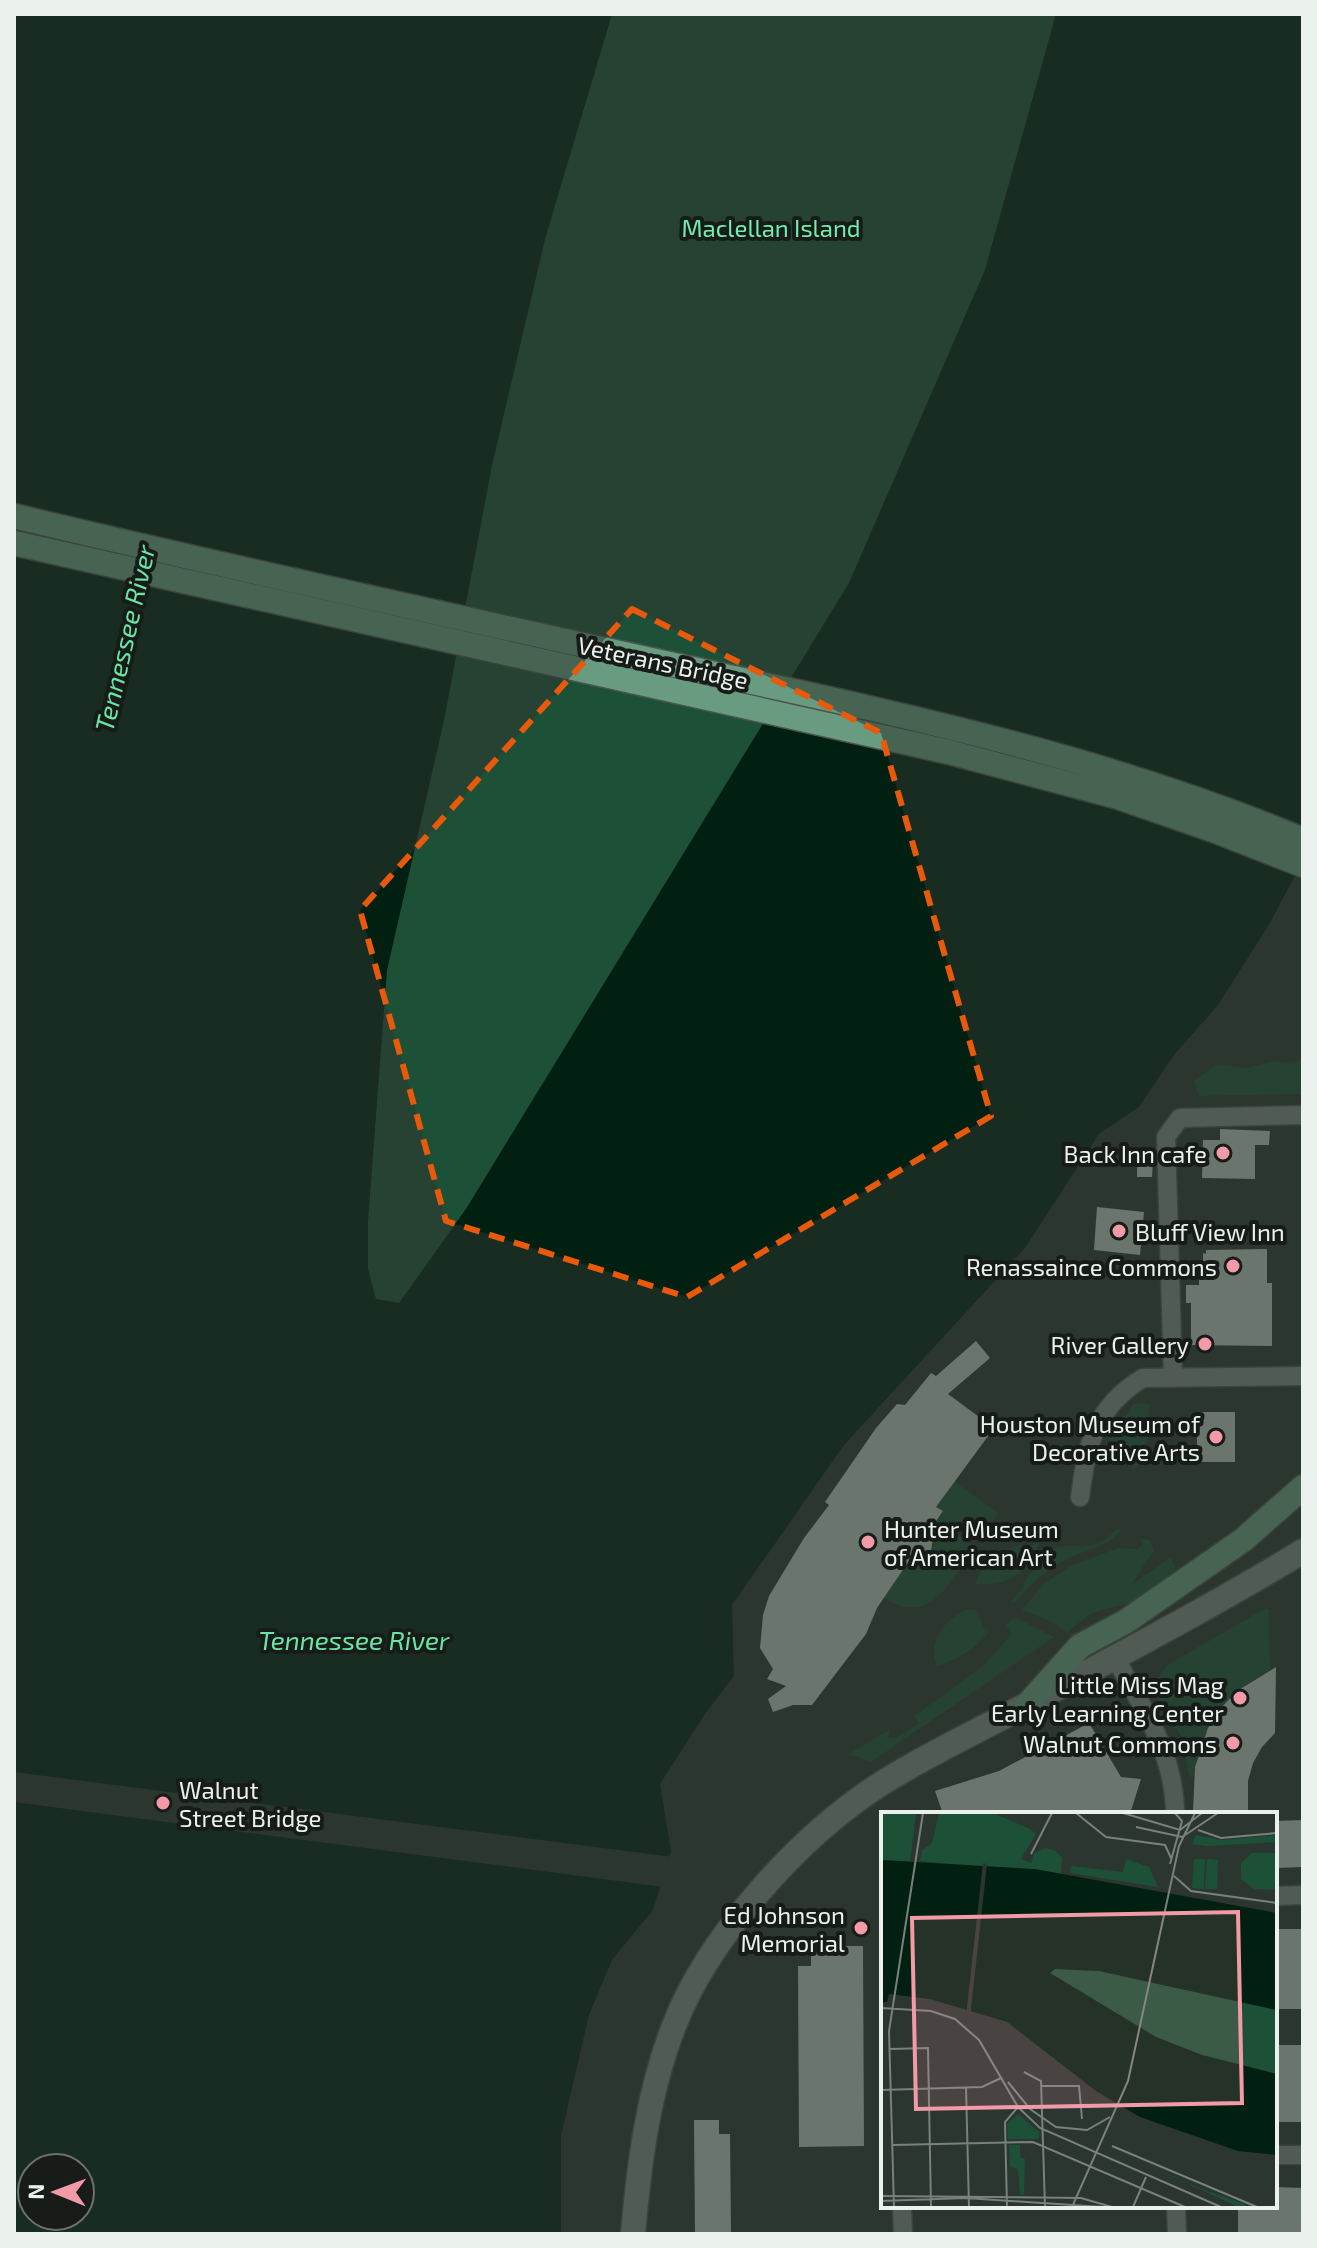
<svg xmlns="http://www.w3.org/2000/svg" width="1317" height="2248" font-family="'Exo 2',sans-serif">
<style>
.green{fill:#1d5137}
.water{fill:#022012;fill-rule:evenodd}
.pier{fill:#2c3630}
.building{fill:#b5c1ba}
.lines{fill:none;stroke-linecap:round;stroke-linejoin:round}
.street-casing{stroke:#4c544f;stroke-width:21}
.secondary-casing{stroke:#4c544f;stroke-width:27}
.primary-casing{stroke:#4c544f;stroke-width:27}
.street{stroke:#7c8780;stroke-width:18}
.secondary{stroke:#7c8780;stroke-width:24}
.primary{stroke:#689b7f;stroke-width:24}
.marked{fill:none;stroke:#e8590c;stroke-width:6;stroke-dasharray:16 10;stroke-linejoin:round}
.poi-dot{fill:#f39aa8;stroke:#181c19;stroke-width:3}
.labels{text-anchor:middle;dominant-baseline:central;stroke-width:8;stroke-linejoin:round;paint-order:stroke}
.park-label{font-size:24px;fill:#71eeaf;stroke:#181c19}
.street-label{font-size:24px;fill:#ebf1ed;stroke:#181c19}
.poi-label{font-size:24px;fill:#ebf1ed;stroke:#181c19;text-anchor:end}
.water-label{font-size:26px;font-style:italic;fill:#68e6a7;stroke:#181c19}
.inset-road{fill:none;stroke:#78817c;stroke-width:2}
.view{fill:#f39aa8;fill-opacity:0.15;stroke:#f39aa8;stroke-width:4}
.inset-edge{fill:none;stroke:#ebf1ed;stroke-width:4}
</style>
<rect width="100%" height="100%" fill="#2c3630"/>
<!-- green -->
<g class="green">
<path d="M612 14H1056L985 270 849 583 466 1209 400 1303 376 1299 368 1270V1220L387 970 444 720 492 465 545 239Z"/>
<path d="M1303 1057V1094L1199 1096 1194 1081 1218 1064 1246 1068 1274 1061 1294 1064Z"/>
<path d="M1145 1403 1149 1405 1150 1435 1144 1445 1138 1467 1134 1469 1109 1439 1134 1404Z"/>
<path d="M930 1455 956 1483 998 1513 980 1539 964 1529 966 1526 962 1522 952 1535 957 1539 960 1536 974 1546C952 1580 931 1628 884 1598L915 1552 927 1554 934 1545 928 1533 943 1512 936 1507 943 1498 930 1488Z"/>
<path d="M1118 1528 1121 1530C1106 1548 1087 1549 1067 1559 1045 1569 1030 1586 1014 1603H1010L1023 1588V1585L1039 1561 1044 1560 1045 1553C1070 1535 1088 1561 1118 1528Z"/>
<path d="M1141 1538 1150 1541 1154 1550 1131 1585 1171 1557 1175 1566 1172 1580 1136 1604 1120 1605 1092 1613 1067 1632 1050 1621 1022 1610 1043 1585 1069 1567 1118 1548 1138 1549 1142 1545Z"/>
<path d="M1039 1543C1031 1572 1006 1587 976 1584 978 1565 1004 1550 1021 1545L1024 1548Z"/>
<path d="M1266 1608 1269 1610 1270 1670C1226 1692 1200 1729 1193 1778L1189 1776 1181 1736 1155 1694 1156 1681 1167 1665Z"/>
<path d="M966 1610H977L985 1631 989 1632C974 1650 959 1659 937 1666 927 1641 944 1620 966 1610Z"/>
<path d="M1014 1617 1054 1637 871 1762 849 1754 890 1729 888 1738H896L919 1723 914 1716 982 1667 1012 1634 1006 1626Z"/>
</g>
<!-- water -->
<path class="water" d="M14 14H612L545 239 492 465 444 720 387 970 368 1220V1269L376 1299 399 1303 466 1209 849 583 985 270 1056 14H1303V860L1270 923 1218 1005 1174 1055 1139 1107 1099 1134 1025 1248 844 1445 732 1605 734 1676 705 1714 660 1784 671 1851 653 1910 612 1960 589 2015 561 2136V2234H14ZM32 2168H80V2216H32Z"/>
<!-- pier -->
<path class="pier" d="M14 1772 673 1857 664 1887 14 1802Z"/>
<!-- building -->
<g class="building">
<path d="M1220 1129 1270 1131 1269 1145H1255V1179L1202 1178 1203 1140H1220Z"/>
<path d="M1137 1160H1153L1152 1177H1137Z"/>
<path d="M1097 1207 1144 1212 1140 1255 1094 1250Z"/>
<path d="M1267 1249V1283H1272V1346L1191 1345V1303H1186V1285H1199V1261H1203V1253L1206 1254V1250Z"/>
<path d="M976 1341 990 1358 948 1394 994 1428 936 1507 943 1511 928 1533 933 1539 931 1551 927 1554 913 1555 877 1608 866 1634 812 1705H793L773 1712 768 1699 786 1686 767 1679 773 1669 760 1648 763 1615 769 1596 804 1538 829 1505 825 1502 876 1428 897 1404 905 1405 931 1373 936 1376Z"/>
<rect x="1197" y="1412" width="38" height="50"/>
<path d="M1276 1667 1275 1733 1262 1747 1253 1763 1248 1781V1813L1196 1814 1193 1812 1195 1767 1208 1728 1220 1709 1237 1691Z"/>
<path d="M1089 1723 1121 1777 1141 1779 1130 1814H943L935 1791 999 1771Z"/>
<path d="M1303 1820V1867L1275 1868V1821Z"/>
<rect x="1275" y="1929" width="28" height="80"/>
<path d="M811 1946H863L864 2146 799 2147 798 1966H811Z"/>
<rect x="1275" y="2045" width="28" height="77"/>
<path d="M694 2120H719V2134H730L731 2234H695Z"/>
<path d="M1275 2187 1303 2188V2234H1238V2206H1275Z"/>
</g>
<g class="lines">
<defs>
<g id="street">
<path d="M1173 1377 1166 1137 1180 1118 1303 1115"/>
<path d="M1080 1497C1087 1444 1095 1407 1143 1378L1303 1376"/>
<path d="M1114 1656C1142 1706 1175 1754 1175 1814"/>
<path d="M1275 1896 1303 1895"/>
<path d="M1275 2155H1303"/>
<path d="M902 2206 903 2234"/>
<path d="M1176 2206 1177 2234"/>
</g>
<path id="secondary" d="M633 2234C639 2165 648 2092 674 2026 708 1937 799 1837 879 1785 926 1755 978 1731 1028 1704 1121 1654 1213 1606 1303 1551"/>
<g id="primary">
<path d="M14 516C235 569 457 617 679 666 890 712 1103 756 1303 840"/>
<path d="M14 543 949 752 1118 797 1216 831 1303 865"/>
<path d="M1027 1705 1080 1646 1125 1622 1243 1540 1303 1487"/>
</g>
</defs>
<!-- street casing -->
<use href="#street" class="street-casing"/>
<!-- secondary casing -->
<use href="#secondary" class="secondary-casing"/>
<!-- primary casing -->
<use href="#primary" class="primary-casing"/>
<!-- street -->
<use href="#street" class="street"/>
<!-- secondary -->
<use href="#secondary" class="secondary"/>
<!-- primary -->
<use href="#primary" class="primary"/>
</g>
<!-- marked area -->
<path d="M0 0H1317V2248H0ZM632 609 881 733 991 1116 687 1297 446 1221 360 910Z" fill="#2c3630" fill-opacity=".55" fill-rule="evenodd"/>
<path class="marked" d="M632 609 881 733 991 1116 687 1297 446 1221 360 910Z"/>
<!-- markers -->
<g class="poi-dot">
<circle cx="1223" cy="1153" r="8"/>
<circle cx="1119" cy="1231" r="8"/>
<circle cx="1233" cy="1266" r="8"/>
<circle cx="1205" cy="1344" r="8"/>
<circle cx="1216" cy="1437" r="8"/>
<circle cx="868" cy="1542" r="8"/>
<circle cx="1240" cy="1698" r="8"/>
<circle cx="1233" cy="1743" r="8"/>
<circle cx="163" cy="1803" r="8"/>
<circle cx="861" cy="1928" r="8"/>
</g>
<g class="labels">
<!-- park labels -->
<g class="park-label">
<text x="771" y="227">Maclellan Island</text>
</g>
<!-- street labels -->
<g class="street-label">
<text transform="translate(663 662) rotate(12)">Veterans Bridge</text>
</g>
<!-- poi labels -->
<g class="poi-label">
<text x="1207" y="1153">Back Inn cafe</text>
<text x="1135" y="1231" text-anchor="start">Bluff View Inn</text>
<text x="1217" y="1266">Renassaince Commons</text>
<text x="1189" y="1344">River Gallery</text>
<text x="1200" y="1423">Houston Museum of<tspan x="1200" dy="28">Decorative Arts</tspan></text>
<text x="884" y="1528" text-anchor="start">Hunter Museum<tspan x="884" dy="28">of American Art</tspan></text>
<text x="1224" y="1684">Little Miss Mag<tspan x="1224" dy="28">Early Learning Center</tspan></text>
<text x="1217" y="1743">Walnut Commons</text>
<text x="179" y="1789" text-anchor="start">Walnut<tspan x="179" dy="28">Street Bridge</tspan></text>
<text x="845" y="1914">Ed Johnson<tspan x="845" dy="28">Memorial</tspan></text>
</g>
<!-- water labels -->
<g class="water-label">
<text transform="translate(124 638) rotate(-77)">Tennessee River</text>
<text x="354" y="1639">Tennessee River</text>
</g>
</g>
<!-- overview -->
<g transform="translate(881 1812)">
<rect width="396" height="396" fill="#2c3630"/>
<path d="M0 1H35L29 49 0 48ZM58 1H112L149 17 155 22 140 47 150 51 153 41 165 36 175 39 181 46 180 63 39 49 41 38 51 31ZM315 23 340 28 396 23V30L326 34 311 32ZM371 41H396V78L373 77 360 67V51ZM245 47 268 55 277 75 189 61 190 54 242 60ZM313 47H324L323 77 311 76ZM326 47 337 48 336 77H324ZM174 157 218 159 396 198V262L321 243 275 225 169 161ZM137 302 158 320V327H127L126 312ZM128 333H139V345L144 347 143 383 139 382 137 357 129 355ZM229 336 318 376 366 393 358 395Z" fill="#1d5137"/>
<path d="M0 48 154 57 396 101V198L218 159 174 157 169 161 275 225 321 243 396 262V343L357 339 259 305 215 279 126 210 49 187 8 182 6 190H0Z" fill="#022012"/>
<path d="M102 51 106 52 89 206 85 204Z" fill="#2c3630"/>
<path class="inset-road" d="M195 1 225 25 284 33 290 46M242 1 299 18 321 1M255 15 301 25 337 1M317 18 340 26 396 21M150 42 171 1M289 52 301 9 294 1M293 64 310 79 396 91M0 196 50 199 74 207 98 228 137 295 159 316 340 395M9 237 47 236 50 395M143 260 160 269 164 395M127 270 149 297 175 315 206 318 229 305M161 274H198L201 307M85 275 88 395M0 278 101 275 120 266M11 333 152 330 304 395M231 334 376 395M0 384 200 386 231 395M0 389 85 386 222 395M13 395 8 219 42 1M126 395 124 310 137 295M191 395 247 269 298 34 314 1M252 395 265 365"/>
<path class="view" d="M357 100 361 291 35 297 31 106Z"/>
<rect width="396" height="396" class="inset-edge"/>
</g>
<!-- border -->
<rect width="1317" height="2248" fill="none" stroke="#ebf1ed" stroke-width="32"/>
<!-- north arrow -->
<g transform="translate(56 2192) rotate(271)"><circle r="38" fill="#181c19" stroke="#6c716e" stroke-width="2"/>
<path d="M0-6L14 30L0 20L-14 30Z" fill="#f39aa8"/>
<text y="-12" font-size="22" font-weight="bold" text-anchor="middle" fill="#ebf1ed">N</text>
</g>
</svg>
